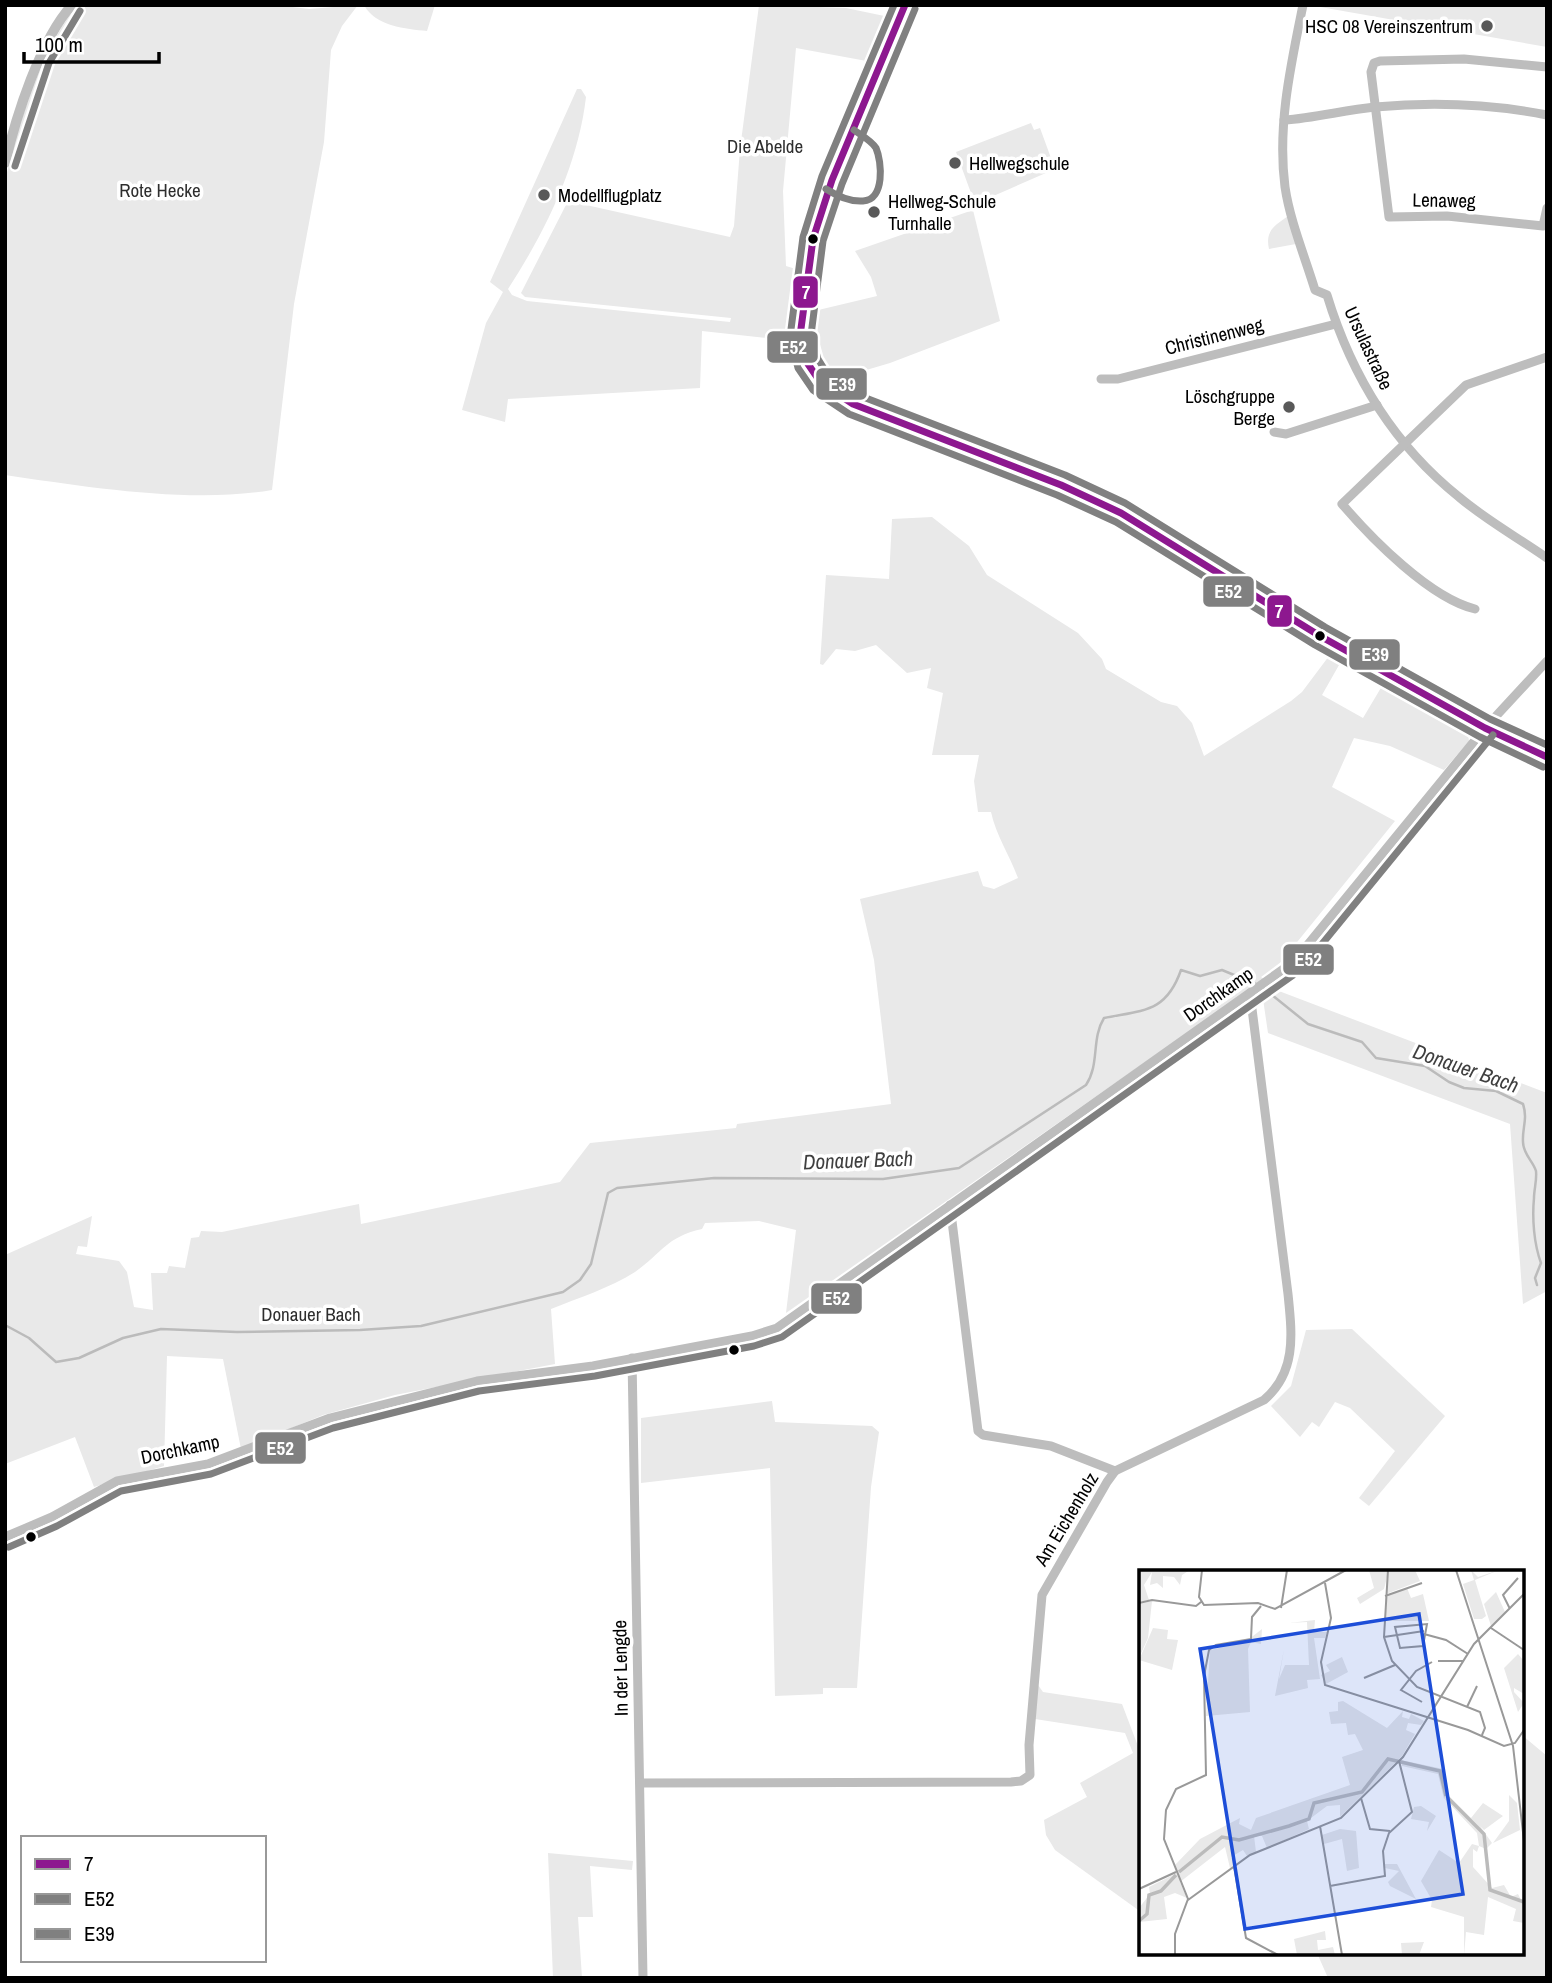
<svg xmlns="http://www.w3.org/2000/svg" width="1552" height="1983" font-family="'Archivo Narrow',sans-serif">
<style>
.green{fill:#e9e9e9}
.lines{fill:none;stroke-linecap:round;stroke-linejoin:round}
.stream{stroke:#bbb;stroke-width:2.5}
.minor{stroke:#bdbdbd;stroke-width:9}
.tertiary{stroke:#bdbdbd;stroke-width:10}
.bus-1-casing{stroke:#fff;stroke-width:12}
.bus-2-casing{stroke:#fff;stroke-width:12}
.bus-3-casing{stroke:#fff;stroke-width:12}
.bus-1{stroke:#8d188f;stroke-width:7}
.bus-2{stroke:#808080;stroke-width:7}
.bus-3{stroke:#808080;stroke-width:7}
.poi-dot{fill:#595959;stroke:#fff;stroke-width:2.5}
.bus-dot{fill:#000;stroke:#fff;stroke-width:2.5}
.labels{text-anchor:middle;dominant-baseline:central;stroke-width:7;stroke-linejoin:round;paint-order:stroke}
.poi-label{font-size:19px;fill:#000;stroke:#fff;text-anchor:start}
.park-label{font-size:19px;fill:#2e2e2e;stroke:#fff}
.street-label{font-size:19px;fill:#000;stroke:#fff}
.water-label{font-size:21px;font-style:italic;fill:#3f3f3f;stroke:#fff}
.inset-river{fill:none;stroke:#bbb;stroke-width:3.5}
.inset-road{fill:none;stroke:#999;stroke-width:2}
.view{fill:#1d4ed8;fill-opacity:0.15;stroke:#1d4ed8;stroke-width:3.5}
.inset-edge{fill:none;stroke:#000;stroke-width:3.5}
.line-badge{stroke:#fff;stroke-width:2.5}
.badge-label{font-size:19px;text-anchor:middle;font-weight:bold;fill:#fff}
</style>
<rect width="100%" height="100%" fill="#fff"/>
<!-- green -->
<g class="green">
<path d="M79 5H276L309 9 358 5 342 26 331 50 324 142 294 304 272 490C191 504 87 487 5 475V182C16 133 43 41 79 5Z"/>
<path d="M364 5H435L427 31C406 29 375 26 364 5Z"/>
<path d="M759 5 846 8 894 18 872 62 796 48 783 191 786 266 799 270 793 329 795 341 702 331 700 388 508 399 505 422 462 410 486 323 503 292 490 282 577 89H581L586 97C578 166 545 232 508 289L512 295 527 301 730 322 731 318 525 297 521 293 568 201 730 237 734 226 740 149Z"/>
<path d="M1309 5H1547V47Z"/>
<path d="M1031 123 1034 130 1040 128 1055 169 975 204 956 152Z"/>
<path d="M973 210 1000 321 890 363 829 381C807 362 806 339 810 312L877 296 871 277 855 251Z"/>
<path d="M1288 216 1296 244 1269 249C1265 231 1274 226 1288 216Z"/>
<path d="M932 517 969 546 987 575 1078 633 1102 659 1106 669 1161 702 1177 706 1192 723 1204 756 1291 701 1302 692 1332 652 1343 658 1322 695 1363 718 1385 681 1467 728 1469 741 1444 770 1390 746 1354 738 1332 787 1395 821 1281 962 1261 977 1264 979 786 1313 796 1230 759 1221 705 1223 702 1229C666 1237 662 1253 635 1272 610 1288 578 1298 551 1309L555 1364 395 1395 323 1415 241 1449 223 1359 167 1356 164 1466 94 1487 75 1437 5 1464V1255L92 1216 87 1247 78 1246 76 1254 119 1261 127 1272 134 1307 153 1310 151 1273H167L169 1266 185 1268 191 1238 199 1237 201 1231 222 1232 359 1204 361 1224 560 1182 590 1143 736 1128 737 1124 891 1104 874 960 860 899 978 871 983 886 994 889 1018 878C1009 854 996 835 991 812H978L974 781 979 755H932L943 693 927 688 931 668 907 673 876 645 855 651 836 649 823 665 820 664 826 575 889 579 892 519Z"/>
<path d="M1271 988 1547 1093V1291L1523 1304 1510 1124 1268 1033 1263 999Z"/>
<path d="M1352 1329 1445 1416 1369 1506 1359 1498 1395 1451 1350 1408 1335 1402 1319 1427 1312 1422 1300 1437 1271 1406 1291 1386 1306 1330Z"/>
<path d="M772 1401 775 1422 872 1426 879 1432 871 1487 857 1688H823V1694L775 1696 770 1468 641 1483V1418Z"/>
<path d="M1038 1685 1043 1692 1122 1704 1141 1754V1912L1055 1850 1046 1835 1044 1820 1087 1797 1080 1783 1133 1753 1125 1733 1035 1719Z"/>
<path d="M1522 1735 1547 1756V1978H1328L1317 1953H1522Z"/>
<path d="M548 1853 633 1861 632 1870 590 1866 593 1917H578L582 1978H553Z"/>
</g>
<g class="lines">
<!-- stream -->
<g class="stream">
<path d="M1262 987 1308 1024 1362 1042 1376 1058 1425 1066 1449 1082 1464 1088 1496 1091 1523 1104C1528 1119 1522 1128 1523 1142 1523 1154 1533 1161 1536 1171 1537 1181 1534 1189 1534 1198 1532 1219 1534 1244 1541 1263L1535 1278 1537 1285"/>
<path d="M5 1325 29 1338 56 1362 79 1358 123 1338 161 1329 237 1332 360 1330 421 1326 563 1292 580 1280 591 1264 608 1193 617 1188 714 1178 883 1179 959 1168 1086 1085C1100 1064 1091 1039 1104 1018 1143 1010 1166 1013 1181 970L1200 976 1222 970 1256 984"/>
</g>
<!-- minor -->
<g class="minor">
<path d="M905 5 832 180 813 239 800 336 808 364 821 383 853 404 1061 485 1121 513 1320 636 1485 728 1547 757"/>
<path d="M1303 5C1291 64 1277 126 1285 187 1290 221 1305 257 1315 290L1327 295C1351 374 1394 445 1459 497 1486 520 1517 537 1547 558"/>
<path d="M1547 67 1464 59 1380 61 1374 63 1371 72 1389 217 1447 216 1543 226 1547 208"/>
<path d="M1284 120C1315 118 1344 110 1375 107 1431 102 1491 104 1547 115"/>
<path d="M1101 379H1118L1336 324"/>
<path d="M1274 432 1286 434 1377 405"/>
<path d="M1475 609C1430 598 1372 539 1342 504L1466 385 1547 357"/>
<path d="M950 1205 978 1431 983 1435 1051 1446 1115 1471"/>
<path d="M632 1358 643 1978"/>
<path d="M5 1537 52 1517 117 1481 208 1464 330 1418 477 1381 593 1366 752 1336 777 1328 1285 968 1305 948 1485 728 1547 661"/>
<path d="M640 1783 1011 1782 1021 1781 1030 1775 1029 1745 1042 1595 1107 1482 1115 1471 1264 1400C1297 1372 1292 1334 1288 1294L1250 993"/>
</g>
<!-- tertiary -->
<path class="tertiary" d="M5 163C16 117 40 40 72 5"/>
<defs>
<path id="bus-1" d="M905 5 832 180 813 239 800 336 808 364 821 383 853 404 1061 485 1121 513 1320 636 1485 728 1547 757"/>
<g id="bus-2">
<path d="M894 5 822 176 803 237 790 337 798 368 813 390 849 414 1057 495 1116 522 1315 645 1480 737 1543 767"/>
<path d="M15 166 49 63 80 11"/>
<path d="M826 189C837 196 850 202 863 201 885 200 882 162 876 148 872 141 861 135 854 130"/>
<path d="M9 1547 57 1526 121 1491 211 1474 333 1428 479 1391 595 1376 754 1346 782 1337 1292 976 1313 955 1493 735"/>
</g>
<path id="bus-3" d="M915 9 842 184 823 241 811 335 818 359 828 375 858 395 1065 475 1125 503 1325 627 1490 719 1547 745"/>
</defs>
<!-- bus-1 casing -->
<use href="#bus-1" class="bus-1-casing"/>
<!-- bus-2 casing -->
<use href="#bus-2" class="bus-2-casing"/>
<!-- bus-3 casing -->
<use href="#bus-3" class="bus-3-casing"/>
<!-- bus-1 -->
<use href="#bus-1" class="bus-1"/>
<!-- bus-2 -->
<use href="#bus-2" class="bus-2"/>
<!-- bus-3 -->
<use href="#bus-3" class="bus-3"/>
</g>
<!-- markers -->
<g class="poi-dot">
<circle cx="1487" cy="26" r="7"/>
<circle cx="955" cy="163" r="7"/>
<circle cx="544" cy="195" r="7"/>
<circle cx="874" cy="212" r="7"/>
<circle cx="1289" cy="407" r="7"/>
</g>
<g class="bus-dot">
<circle cx="813" cy="239" r="6"/>
<circle cx="1320" cy="636" r="6"/>
<circle cx="734" cy="1350" r="6"/>
<circle cx="31" cy="1537" r="6"/>
</g>
<g class="labels">
<!-- poi labels -->
<g class="poi-label">
<text x="1473" y="26" text-anchor="end">HSC 08 Vereinszentrum</text>
<text x="969" y="163">Hellwegschule</text>
<text x="558" y="195">Modellflugplatz</text>
<text x="888" y="201">Hellweg-Schule<tspan x="888" dy="22">Turnhalle</tspan></text>
<text x="1275" y="396" text-anchor="end">Löschgruppe<tspan x="1275" dy="22">Berge</tspan></text>
</g>
<!-- park labels -->
<g class="park-label">
<text x="765" y="146">Die Abelde</text>
<text x="160" y="190">Rote Hecke</text>
<text x="311" y="1314">Donauer Bach</text>
</g>
<!-- street labels -->
<g class="street-label">
<text transform="translate(1444 200) rotate(1)">Lenaweg</text>
<text transform="translate(1214 336) rotate(-14)">Christinenweg</text>
<text transform="translate(1369 348) rotate(65)">Ursulastraße</text>
<text transform="translate(1218 994) rotate(-35)">Dorchkamp</text>
<text transform="translate(180 1449) rotate(-12)">Dorchkamp</text>
<text transform="translate(1066 1519) rotate(-59)">Am Eichenholz</text>
<text transform="translate(620 1668) rotate(-91)">In der Lengde</text>
</g>
<!-- water labels -->
<g class="water-label">
<text transform="translate(1466 1068) rotate(19)">Donauer Bach</text>
<text transform="translate(858 1160) rotate(-2)">Donauer Bach</text>
</g>
</g>
<!-- overview -->
<g transform="translate(1139 1570)">
<rect width="385" height="385" fill="#fff"/>
<path d="M0 0 14 2 51 0 43 5 41 15 35 7 24 6V18L18 13 11 15 13 2 5 15 10 30 0 32ZM230 0H276L281 11 247 24 248 7 245 19 221 34 218 28 235 18ZM332 0 339 7 360 0 336 10 347 46 343 49H335L324 14 335 10ZM268 18 272 28 284 24 290 51H246V26ZM357 22 366 42 352 56 345 34ZM13 31 9 68 0 88V34ZM176 50 175 62H188L186 68H175L181 109 168 110 169 118 136 126 145 79 140 109 146 95H170L168 52 150 53ZM14 58 29 60 28 69 39 70 33 100 0 90ZM123 59 122 74 112 72 109 79 111 142 67 146 71 80 105 73ZM379 84 385 91V124L375 118V122L385 133 379 142 365 98ZM203 87 209 102 187 114 182 105 191 101 187 95ZM204 131 248 158 264 141 263 147 270 149 272 144 285 151 282 155 269 153 267 160 276 164 263 186 201 247V235L188 236 168 251 170 259 128 278 123 266H115L117 282 108 286 104 280 92 287 97 294 91 298 86 277 41 312 48 328 36 323 25 327 28 349 0 352V338L11 324 10 317 38 303 36 295 61 269 101 248 100 254 112 260 117 248 211 215 203 187 224 180 216 164 209 165 207 153 192 154 190 142 199 141V132ZM262 190 304 199 310 226 332 248 344 233 364 246 345 260 341 256 353 273 347 279 340 276 338 282 334 279V297L353 318 365 315 372 327 379 324 383 332 385 321V353L374 351 377 339 349 327 345 365 327 362 325 385V347L292 337 293 330 282 311 300 280 320 293 333 274 340 276 338 263 306 229 309 226 305 229 299 204 263 196ZM370 225 378 233 381 260 354 273 370 251ZM282 236 297 246 288 261 290 252 272 249 275 237ZM201 259 217 261 220 298 208 301 203 269 185 274 183 265ZM246 294H258L277 329 251 316 249 312 260 301 246 298ZM186 361 187 370H178L179 380 194 377 196 385H158L155 369ZM285 372 280 385H263L262 373Z" fill="#e9e9e9"/>
<path class="inset-river" d="M309 228 345 264 351 320 385 332M40 302 83 267 100 270 150 256 170 249 175 233 223 222 249 189 301 201 307 226M0 351 8 344 10 325 22 321 37 305"/>
<path class="inset-road" d="M63 0 60 27 65 35 119 33 136 39 207 0M249 0 245 67 253 91 278 117 341 142 346 158 343 165M317 0 374 176 385 271M186 13 192 48 182 92 186 115 329 160 365 176 376 173 385 160M246 26 283 13M0 33 13 30 57 36 62 32M142 38 148 0M371 39 364 25 379 8M288 54 284 76 261 78 256 57ZM352 58 385 80M285 64 307 70 329 84M245 67 285 61M299 91H325M225 108 256 95M283 132 262 120 277 101 293 92M328 137 338 116M222 228 231 259 251 261M181 256 203 385M95 296 107 368 139 385M191 316 246 306 244 281 250 263 273 242 260 191M0 319 37 302M49 330 111 285 202 248 264 187 335 74 385 24M36 385V364L49 329 25 269 27 240 37 219 67 205 65 106 70 80 77 75 112 69 113 47 122 36"/>
<path class="view" d="M280 44 324 324 106 359 61 79Z"/>
<rect width="385" height="385" class="inset-edge"/>
</g>
<g class="line-badge">
<rect x="792" y="275" width="27" height="34" rx="7" fill="#8d188f"/>
<rect x="766" y="330" width="53" height="34" rx="7" fill="#808080"/>
<rect x="815" y="367" width="53" height="34" rx="7" fill="#808080"/>
<rect x="1202" y="575" width="53" height="33" rx="7" fill="#808080"/>
<rect x="1266" y="594" width="27" height="34" rx="7" fill="#8d188f"/>
<rect x="1348" y="638" width="53" height="33" rx="7" fill="#808080"/>
<rect x="1282" y="943" width="53" height="33" rx="7" fill="#808080"/>
<rect x="810" y="1282" width="53" height="33" rx="7" fill="#808080"/>
<rect x="254" y="1431" width="53" height="34" rx="7" fill="#808080"/>
</g>
<g class="badge-label">
<text x="806" y="299">7</text>
<text x="793" y="354">E52</text>
<text x="842" y="391">E39</text>
<text x="1228" y="598">E52</text>
<text x="1279" y="618">7</text>
<text x="1375" y="661">E39</text>
<text x="1308" y="966">E52</text>
<text x="836" y="1305">E52</text>
<text x="280" y="1455">E52</text>
</g>
<!-- border -->
<rect width="1552" height="1983" fill="none" stroke="#000000" stroke-width="14"/>
<!-- legend -->
<rect x="21" y="1836" width="245" height="126" fill="#ffffff" stroke="#999999" stroke-width="2"/>
<rect x="35" y="1859" width="35" height="10" fill="#8d188f" stroke="#999999" stroke-width="2"/>
<text x="84" y="1871" font-size="21" fill="#000000">7</text>
<rect x="35" y="1894" width="35" height="10" fill="#808080" stroke="#999999" stroke-width="2"/>
<text x="84" y="1906" font-size="21" fill="#000000">E52</text>
<rect x="35" y="1929" width="35" height="10" fill="#808080" stroke="#999999" stroke-width="2"/>
<text x="84" y="1941" font-size="21" fill="#000000">E39</text>
<!-- scale -->
<path d="M24 52v10h135v-10" fill="none" stroke="#000000" stroke-width="3.5"/>
<text x="35" y="52" font-size="21" fill="#000000" stroke="#ffffff" stroke-width="5" paint-order="stroke">100 m</text>
</svg>
